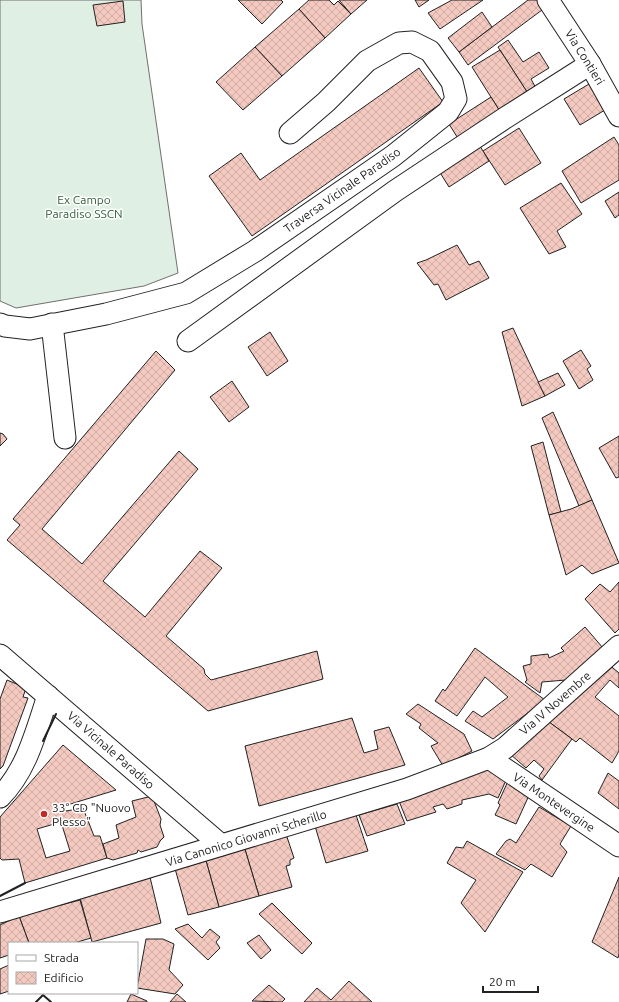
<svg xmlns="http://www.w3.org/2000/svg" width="619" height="1002" font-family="Ubuntu,sans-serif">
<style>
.garden{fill:#e0efe3;stroke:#6f6f6f}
.building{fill:url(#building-cross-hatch);stroke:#222;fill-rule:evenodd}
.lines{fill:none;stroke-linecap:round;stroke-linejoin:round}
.minor-casing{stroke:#222;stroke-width:23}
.minor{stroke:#fff;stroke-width:21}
.wall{stroke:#222;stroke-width:2}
.poi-dot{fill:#c62828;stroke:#fff;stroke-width:1.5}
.labels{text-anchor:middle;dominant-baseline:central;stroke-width:3;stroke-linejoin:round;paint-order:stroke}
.street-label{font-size:12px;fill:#222;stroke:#fff}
.park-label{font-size:12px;fill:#2f5e38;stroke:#fff}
.poi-label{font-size:12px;fill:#222;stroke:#fff;text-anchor:start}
</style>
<defs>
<pattern id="building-cross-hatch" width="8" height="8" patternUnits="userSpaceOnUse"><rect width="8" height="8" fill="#f3c9c0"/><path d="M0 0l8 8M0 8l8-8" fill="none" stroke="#d0aca5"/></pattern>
</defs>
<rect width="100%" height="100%" fill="#fff"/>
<!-- garden -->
<path class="garden" d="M0 0H141L142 24 178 273 144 286 16 308 0 301Z"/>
<!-- building -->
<g class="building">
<path d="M238 0H281L283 2 262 24Z"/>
<path d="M309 0H329L334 5 338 1 351 14 325 38 299 9Z"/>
<path d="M339 0H367L351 14Z"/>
<path d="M415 0H429L419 7Z"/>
<path d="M452 0H483L440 29 428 13Z"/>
<path d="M528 0H541L546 7 468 65 459 52Z"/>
<path d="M123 1 125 22 97 26 93 5Z"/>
<path d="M299 9 325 38 282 76 255 47Z"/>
<path d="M482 12 492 27 459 52 448 38Z"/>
<path d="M508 40 523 62 539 52 549 68 531 79 537 90 529 95 498 47Z"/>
<path d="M255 47 282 76 243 110 216 82Z"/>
<path d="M500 50 529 95 501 113 472 67Z"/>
<path d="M419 68 443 102 252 236 209 176 241 153 260 180Z"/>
<path d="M589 84 605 110 580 125 564 99Z"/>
<path d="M491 97 501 113 459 140 449 124Z"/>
<path d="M519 128 541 163 505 185 483 151Z"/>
<path d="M614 137 619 145V180L581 203 562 171Z"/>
<path d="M480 146 489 161 449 187 439 171Z"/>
<path d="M561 183 582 214 557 231 566 247 549 254 520 208Z"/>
<path d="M619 192V215L615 218 605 201Z"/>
<path d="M457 245 469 265 479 261 489 278 446 300 438 284 434 285 417 263 426 260Z"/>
<path d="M513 328 545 396 522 406 502 332Z"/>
<path d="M270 332 288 361 267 376 248 347Z"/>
<path d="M581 350 591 366 587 369 593 380 579 389 563 361Z"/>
<path d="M156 351 175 370 42 529 82 564 179 451 198 469 103 581 145 617 200 551 222 568 166 636 204 669 205 674 211 680 317 651 323 679 208 711 7 540 20 525 13 519Z"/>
<path d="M558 373 565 385 545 396 538 382Z"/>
<path d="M232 381 249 407 229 422 210 397Z"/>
<path d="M553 412 592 500 579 506 542 418Z"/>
<path d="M0 433 3 434 7 439 0 446Z"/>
<path d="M619 436V477L616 478 599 448Z"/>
<path d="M543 442 561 512 549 515 531 446Z"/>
<path d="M592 500 619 563 592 574 582 565 566 575 549 515 571 509Z"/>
<path d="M619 582V629L615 633 585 599 600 584 610 592Z"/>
<path d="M585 627 603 648 566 680 542 682 540 693 525 682 527 680 523 666 531 664V656L548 654 549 658 564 651 561 648Z"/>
<path d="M475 648 545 700 493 739 465 721 473 711 482 717 508 697 485 677 457 716 435 701 443 689 445 691Z"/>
<path d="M607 663 619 673V688L610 680 595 697 619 716V751L612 763 580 738 576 742 545 719Z"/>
<path d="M7 680 26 688 23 697 28 698 3 766 0 769V699Z"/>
<path d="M418 704 464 734 472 751 443 766 431 746 438 743 419 728 421 724 406 714Z"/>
<path d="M352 718 364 753 378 749 374 731 389 727 405 765 259 806 245 746Z"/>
<path d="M545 719 572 739 542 780 539 776 544 769 534 760 526 768 510 754Z"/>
<path d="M63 745 116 790 64 806 66 811 83 808 94 836H100L107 858 25 883 19 859 2 860 0 858V817ZM61 822 70 851 46 858 37 829Z"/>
<path d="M486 769 508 776 498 798 489 794 462 800V804L447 809 443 804 433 807 436 812 407 821 397 796Z"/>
<path d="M608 773 619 781V809L598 793Z"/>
<path d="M509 779 531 791 516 824 495 815 500 805 498 803Z"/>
<path d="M152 796 161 819 160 825 164 837 160 841 157 847 141 852 138 850 137 853 113 860 107 858 103 844 119 838 116 825 136 817 132 801Z"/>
<path d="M397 804 405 824 367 836 359 815Z"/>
<path d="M539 807 571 826 560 844 567 852 552 877 531 864 525 870 496 854 506 841 510 839 516 843Z"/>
<path d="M356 815 368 851 326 863 315 826Z"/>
<path d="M286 834 294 858 290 860V865L286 866 292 887 259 896 244 846Z"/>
<path d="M467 841 523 872 485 932 461 903 476 880 447 863 456 847 463 848Z"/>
<path d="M244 846 259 896 219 907 205 857Z"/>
<path d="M205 857 219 907 188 915 174 865Z"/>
<path d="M149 873 161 923 92 942 79 894Z"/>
<path d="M619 877V954L618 958 592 942Z"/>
<path d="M80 900 91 938 74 943H29L19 916Z"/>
<path d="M272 903 312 943 302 954 259 914Z"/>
<path d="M19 916 29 943H9V955L0 958V925Z"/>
<path d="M188 924 202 938 210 929 220 937 216 942 220 948 208 960 175 929Z"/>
<path d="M259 935 271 950 261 959 247 943Z"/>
<path d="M146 939H163L174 944 169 970 183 985 175 994 137 988Z"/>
<path d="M9 965V991L0 994V969Z"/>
<path d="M349 981 372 1002H304L317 988 331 1000Z"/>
<path d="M269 985 285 999 282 1002 252 1001Z"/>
<path d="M131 994 147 1001V1002H127Z"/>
<path d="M177 994 186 1002H170Z"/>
</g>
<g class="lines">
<defs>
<g id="minor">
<path d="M548 0 590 64 619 116"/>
<path d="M0 324 5 326 30 329 106 314 186 293 255 251 393 156 448 112 456 99 452 82 430 51 412 42 399 43 367 61 326 102 290 133"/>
<path d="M52 324 65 438"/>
<path d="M188 341 395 191 505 118 590 64"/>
<path d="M0 655 221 845"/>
<path d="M489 758 619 846"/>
<path d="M0 797C27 770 36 731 48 696"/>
<path d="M0 912 407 789 489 758 505 748 619 646"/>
</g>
</defs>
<!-- minor casing -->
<use href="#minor" class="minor-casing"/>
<!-- minor -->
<use href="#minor" class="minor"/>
<!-- wall -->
<g class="wall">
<path d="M43 741 56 714"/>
<path d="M0 896 25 883"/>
<path d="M36 1002 43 995 51 1002"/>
</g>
</g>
<!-- markers -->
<circle class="poi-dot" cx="44" cy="814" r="4"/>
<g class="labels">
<!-- street labels -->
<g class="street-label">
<text transform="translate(585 57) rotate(58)">Via Contieri</text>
<text transform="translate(342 190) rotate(-35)">Traversa Vicinale Paradiso</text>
<text transform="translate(555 703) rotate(-41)">Via IV Novembre</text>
<text transform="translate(111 750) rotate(41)">Via Vicinale Paradiso</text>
<text transform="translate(554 802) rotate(34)">Via Montevergine</text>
<text transform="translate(246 838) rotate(-17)">Via Canonico Giovanni Scherillo</text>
</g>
<!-- park labels -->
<g class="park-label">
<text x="84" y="199">Ex Campo<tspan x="84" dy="14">Paradiso SSCN</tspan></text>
</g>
<!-- poi labels -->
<g class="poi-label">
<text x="52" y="807">33° CD "Nuovo<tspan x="52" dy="14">Plesso"</tspan></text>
</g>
</g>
<!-- legend -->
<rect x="8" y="942" width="130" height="52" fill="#ffffff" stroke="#a7a7a7"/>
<rect x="16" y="955" width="20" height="6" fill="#ffffff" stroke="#a7a7a7"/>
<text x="44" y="962" font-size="12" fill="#222222">Strada</text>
<rect x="16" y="972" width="20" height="12" fill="url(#building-cross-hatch)" stroke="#a7a7a7"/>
<text x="44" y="982" font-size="12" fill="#222222">Edificio</text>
<!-- scale -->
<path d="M483 986v6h55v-6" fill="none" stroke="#222222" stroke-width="2"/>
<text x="489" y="986" font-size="12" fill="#222222" stroke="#ffffff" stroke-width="3" paint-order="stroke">20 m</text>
</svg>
